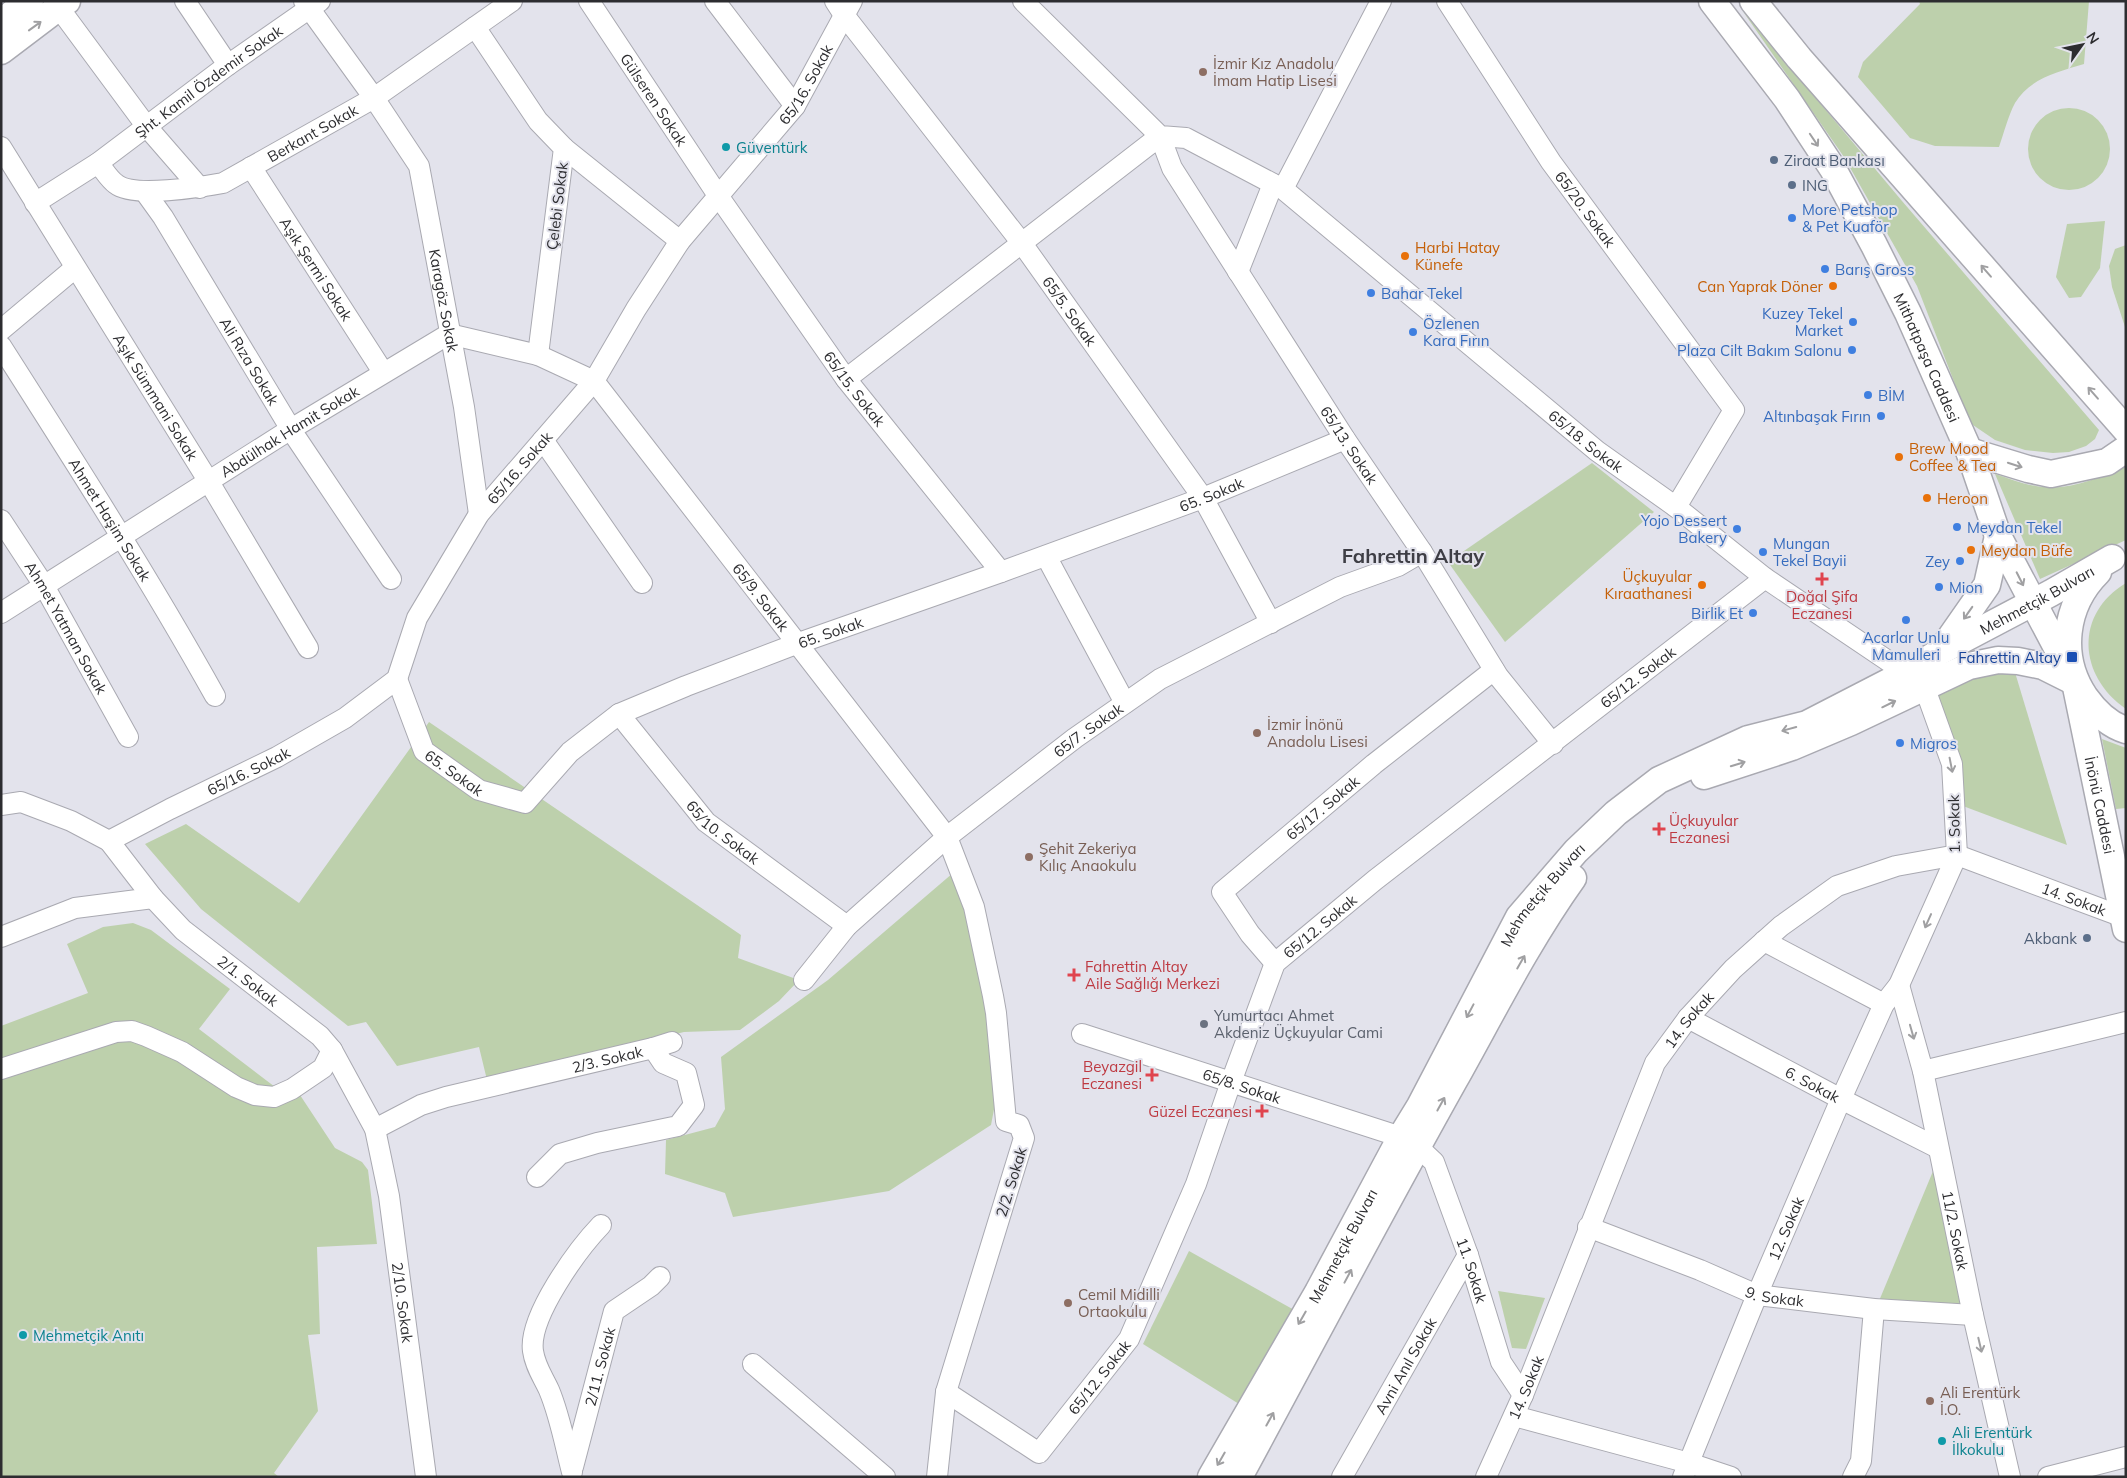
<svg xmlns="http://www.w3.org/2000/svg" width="2127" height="1478" font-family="Mulish,sans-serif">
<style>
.green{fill:#bdd0ac}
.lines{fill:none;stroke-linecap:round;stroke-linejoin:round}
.minor-casing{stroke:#a9a9b1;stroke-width:22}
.major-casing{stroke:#a9a9b1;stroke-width:29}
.highway-casing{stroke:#a9a9b1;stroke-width:30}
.minor{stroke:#fff;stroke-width:20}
.major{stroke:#fff;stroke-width:26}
.highway{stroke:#fff;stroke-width:28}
.oneway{stroke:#a0a0a2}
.education-dot{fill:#8d6e63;stroke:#e3e3ec;stroke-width:2}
.culture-dot{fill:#0f9aa8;stroke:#e3e3ec;stroke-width:2}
.service-dot{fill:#5c6f8a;stroke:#e3e3ec;stroke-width:2}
.shop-dot{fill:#3f7fe0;stroke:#e3e3ec;stroke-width:2}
.food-dot{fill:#e8710a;stroke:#e3e3ec;stroke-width:2}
.health-dot{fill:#e0444e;stroke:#e3e3ec;stroke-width:2}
.transit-dot{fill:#1a4fb4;stroke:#e3e3ec;stroke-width:2}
.worship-dot{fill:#6b7280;stroke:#e3e3ec;stroke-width:2}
.labels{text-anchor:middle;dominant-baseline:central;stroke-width:4;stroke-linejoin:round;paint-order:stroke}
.education-label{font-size:15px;fill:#785e54;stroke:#e3e3ec;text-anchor:start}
.street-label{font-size:15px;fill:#2d2d30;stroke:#e3e3ec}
.culture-label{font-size:15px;fill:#0d838f;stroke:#e3e3ec;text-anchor:start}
.service-label{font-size:15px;fill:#4e5e75;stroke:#e3e3ec;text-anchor:start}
.shop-label{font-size:15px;fill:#366cbe;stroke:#e3e3ec;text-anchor:start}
.food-label{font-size:15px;fill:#c56008;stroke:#e3e3ec;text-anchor:start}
.health-label{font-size:15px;fill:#be3a42;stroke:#e3e3ec;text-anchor:start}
.transit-label{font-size:15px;fill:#164399;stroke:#e3e3ec;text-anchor:end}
.worship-label{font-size:15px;fill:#5b616d;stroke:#e3e3ec;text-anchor:start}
.district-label{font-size:20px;font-weight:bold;fill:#3e3e45;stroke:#e3e3ec}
</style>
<rect width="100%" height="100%" fill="#e3e3ec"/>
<!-- green -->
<g class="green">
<path d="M1919 1H2089L2084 64C2058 72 2030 78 2015 103 2008 116 2004 133 1999 147L1935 146 1910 138 1858 77 1863 62 1920 4Z"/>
<path d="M1742 10 1902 201 2099 430 2095 439 2086 446 2069 452 2053 453 2025 450 1995 440 1970 423 1917 286 1844 157Z"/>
<circle cx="2069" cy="149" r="41"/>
<path d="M2105 221 2100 268 2081 297 2069 298 2056 277 2067 224Z"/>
<path d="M2126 245V330L2112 287 2109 266 2115 249Z"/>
<path d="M1592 463 1654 512 1505 642 1448 562Z"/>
<path d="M2126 466V540L2040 579 1995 474C2008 478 2022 484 2036 486 2068 492 2098 478 2126 466Z"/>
<path d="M2126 583V709C2078 676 2074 614 2126 583Z"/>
<path d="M2014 669 2067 845 1963 806 1930 688Z"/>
<path d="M429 722 741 935 738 958 799 980 779 1001 740 1030 684 1032 487 1080 479 1047 397 1066 366 1022 348 1026 201 909 145 844 186 824 299 903Z"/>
<path d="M2102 739 2126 748V808L2116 809Z"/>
<path d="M967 861 993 944 996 1099 991 1125 889 1191 733 1217 725 1193 665 1174 666 1140 715 1127 725 1109 721 1057 828 980Z"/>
<path d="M133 923 151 930 230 989 199 1029 279 1090 300 1095 335 1148 362 1162 368 1170 377 1244 317 1247 320 1334 308 1335 318 1411 274 1473 279 1477H1V1026L88 993 67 944 103 927Z"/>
<path d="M1936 1164 1962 1304 1879 1301Z"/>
<path d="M1189 1251 1296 1311 1239 1404 1143 1344Z"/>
<path d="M1498 1291 1545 1298 1526 1349 1512 1348Z"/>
</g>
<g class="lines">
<defs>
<g id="minor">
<path d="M185 1 228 65"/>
<path id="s1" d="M304 1 374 98 419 166 464 407 479 514"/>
<path id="s2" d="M589 1 719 197 846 379 1001 572"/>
<path d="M715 1 795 106"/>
<path id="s3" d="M835 1 844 15 1021 242 1203 498 1271 623"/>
<path id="s4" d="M1023 1 1160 136 1186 138 1283 189 1597 451 1676 507 1765 578 1906 673"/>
<path id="s5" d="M1447 1 1551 162 1734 410 1676 507"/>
<path d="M59 8 147 127 200 188"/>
<path d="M475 27 538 121 564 148 538 355"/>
<path id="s6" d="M1 147 209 482 308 648"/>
<path d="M564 148 680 241"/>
<path id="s7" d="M98 163C104 170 109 179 116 184 133 198 201 187 223 183L374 98 512 1"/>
<path id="s8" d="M251 167 383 372"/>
<path d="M1283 189 1381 1"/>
<path id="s9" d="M145 192 163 217 295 436 391 579"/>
<path id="s10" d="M35 203 98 163 228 65 320 1"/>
<path d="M1238 272 1273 184"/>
<path d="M1 330 75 268"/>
<path id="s11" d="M1 346C75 462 148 576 215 696"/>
<path id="s12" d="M846 379 1160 136 1172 168 1345 439 1422 552 1498 676 1553 744"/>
<path d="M543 440 642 583"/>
<path id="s13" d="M1 520 43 584 128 737"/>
<path d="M1046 556 1125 703"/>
<path id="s14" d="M1 613 291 429 449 334 538 355 594 381 947 837 974 907 993 996 996 1013 1006 1121 1019 1125 1024 1138 946 1392 937 1477"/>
<path id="s15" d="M397 679 424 751 479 790 525 803 570 752 619 714 686 686 796 644 1001 572 1203 498 1345 439"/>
<path id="s16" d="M619 714 706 822 847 926"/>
<path id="s17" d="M1 805 21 802 71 821 109 841 153 898 183 930 320 1036 332 1050 375 1129 389 1196 426 1477"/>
<path id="s18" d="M109 841 170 809 277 757 345 718 397 679 417 618 479 514 594 381 636 309 680 241 795 106 852 1"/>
<path d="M1 937 75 908 153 898"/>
<path d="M1764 941 1884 1004"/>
<path id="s19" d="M1275 963 1250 934 1222 892 1374 764 1494 670"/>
<path id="s20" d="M804 980 847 926 947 837 1075 738 1160 679 1340 587 1398 566 1422 552"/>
<path id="s21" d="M1899 985 1923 1071 1973 1315 2010 1477"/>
<path id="s22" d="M1688 1018 1841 1099 1938 1148"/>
<path id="s23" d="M1082 1034 1401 1137"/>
<path d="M653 1048 672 1042"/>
<path d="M1 1069 116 1032 132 1031 146 1036 182 1052 236 1087 255 1095 274 1097 292 1089 323 1068 332 1050"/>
<path d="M1923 1071 2126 1022"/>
<path id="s24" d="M375 1129 421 1105 446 1097 653 1048 663 1063 686 1073 694 1105 678 1126 597 1143 560 1154 537 1177"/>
<path id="s25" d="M1417 1146 1434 1162 1468 1255 1501 1362 1523 1395"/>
<path id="s26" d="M1588 1227 1700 1270 1757 1295 1874 1309 1973 1315"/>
<path d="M753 1364 885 1477"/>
<path id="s27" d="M946 1392 1039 1453 1129 1339 1196 1184 1231 1082 1275 963 1375 880 1765 578"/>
<path d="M1514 1416 1689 1463 1731 1477"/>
<path id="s28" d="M573 1467 614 1311 651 1286 660 1277"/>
<path d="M572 1472C565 1445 560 1416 549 1390 543 1377 535 1366 533 1351 528 1317 578 1249 601 1225"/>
<path id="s29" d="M1342 1477 1468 1255"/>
<path id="s30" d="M1486 1477 1523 1395 1655 1063 1688 1018 1733 969 1781 926 1837 886 1896 866 1957 855 2123 917"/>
<path id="s31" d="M1683 1477 1757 1295 1841 1099 1884 1004 1899 985 1957 855 1952 764 1924 686"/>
<path d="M1853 1477 1861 1461 1874 1309"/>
<path d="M2048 1477 2126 1457"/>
</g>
<g id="major">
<path id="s32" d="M1712 1 1787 99 1833 169 1874 245 1908 313 1969 451 1998 536 2075 682 2126 929"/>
<path d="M1753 1 1799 58 2126 430"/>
<path d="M1 51 67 1"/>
<path d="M1969 451 2028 469 2051 474 2107 462 2126 449"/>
<path d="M2098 572C2064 606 2058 657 2085 697 2095 711 2109 725 2126 730"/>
<path d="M1943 648 1987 585 1998 536"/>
<path d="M1704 776 1792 747 1851 722 1969 666 1998 660 2018 661 2043 666 2075 682"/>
<path id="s33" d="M1211 1477 1318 1292 1401 1137 1420 1106 1519 917 1576 851 1616 813 1659 780 1748 739 1807 724 1906 673 1941 651 2051 593 2112 558"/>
<path d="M1239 1477C1311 1344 1381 1211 1455 1079 1493 1011 1528 941 1573 878"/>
</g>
<path id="highway" d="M1 24 29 1"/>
</defs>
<!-- minor casing -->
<use href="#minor" class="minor-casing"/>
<!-- major casing -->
<use href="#major" class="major-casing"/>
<!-- highway casing -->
<use href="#highway" class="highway-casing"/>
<!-- minor -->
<use href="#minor" class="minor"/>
<!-- major -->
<use href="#major" class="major"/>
<!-- highway -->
<use href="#highway" class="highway"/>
</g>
<!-- one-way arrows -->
<defs><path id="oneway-shaft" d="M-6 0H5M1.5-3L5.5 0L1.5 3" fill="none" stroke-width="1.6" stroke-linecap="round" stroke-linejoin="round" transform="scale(1.25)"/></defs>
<g class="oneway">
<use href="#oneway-shaft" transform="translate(35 26) rotate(-36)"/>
<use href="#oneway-shaft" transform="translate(1814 140) rotate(56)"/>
<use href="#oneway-shaft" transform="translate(1986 271) rotate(-131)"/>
<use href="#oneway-shaft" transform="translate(2093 393) rotate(-131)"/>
<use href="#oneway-shaft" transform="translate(2015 465) rotate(18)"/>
<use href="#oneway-shaft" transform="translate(2020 579) rotate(63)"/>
<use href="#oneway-shaft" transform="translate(1968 613) rotate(125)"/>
<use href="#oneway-shaft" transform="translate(1889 704) rotate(-26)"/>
<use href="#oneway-shaft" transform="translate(1789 729) rotate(165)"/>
<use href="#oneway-shaft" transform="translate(1738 764) rotate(-17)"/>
<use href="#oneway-shaft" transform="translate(1951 765) rotate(79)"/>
<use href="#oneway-shaft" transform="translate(1928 921) rotate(114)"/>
<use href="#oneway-shaft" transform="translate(1521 962) rotate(-60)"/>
<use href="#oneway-shaft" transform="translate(1470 1011) rotate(118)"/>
<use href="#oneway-shaft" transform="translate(1912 1032) rotate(74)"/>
<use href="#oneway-shaft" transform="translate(1441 1104) rotate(-61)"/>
<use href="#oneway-shaft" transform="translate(1348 1276) rotate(-62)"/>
<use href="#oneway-shaft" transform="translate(1302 1318) rotate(120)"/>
<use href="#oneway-shaft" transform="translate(1980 1345) rotate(77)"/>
<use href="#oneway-shaft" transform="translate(1270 1419) rotate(-61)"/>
<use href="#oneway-shaft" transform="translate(1221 1459) rotate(120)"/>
</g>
<!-- markers -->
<g class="education-dot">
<circle cx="1203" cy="72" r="5"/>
<circle cx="1257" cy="733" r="5"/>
<circle cx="1029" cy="857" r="5"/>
<circle cx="1068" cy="1303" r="5"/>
<circle cx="1930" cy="1401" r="5"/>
</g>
<g class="culture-dot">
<circle cx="726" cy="147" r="5"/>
<circle cx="23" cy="1335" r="5"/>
<circle cx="1942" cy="1441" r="5"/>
</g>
<g class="service-dot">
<circle cx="1774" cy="160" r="5"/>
<circle cx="1792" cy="185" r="5"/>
<circle cx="2087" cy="938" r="5"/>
</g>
<g class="shop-dot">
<circle cx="1792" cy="218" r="5"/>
<circle cx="1825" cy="269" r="5"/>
<circle cx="1371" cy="293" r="5"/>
<circle cx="1853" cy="322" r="5"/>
<circle cx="1413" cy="332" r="5"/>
<circle cx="1852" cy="350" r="5"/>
<circle cx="1868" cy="395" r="5"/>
<circle cx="1881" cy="416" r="5"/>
<circle cx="1957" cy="527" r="5"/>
<circle cx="1737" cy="529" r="5"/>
<circle cx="1763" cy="552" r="5"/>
<circle cx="1960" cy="561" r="5"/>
<circle cx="1939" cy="587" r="5"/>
<circle cx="1753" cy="613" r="5"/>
<circle cx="1906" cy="620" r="5"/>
<circle cx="1900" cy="743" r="5"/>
</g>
<g class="food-dot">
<circle cx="1405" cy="256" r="5"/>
<circle cx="1833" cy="286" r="5"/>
<circle cx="1899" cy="457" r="5"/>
<circle cx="1927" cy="498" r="5"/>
<circle cx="1971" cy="550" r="5"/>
<circle cx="1702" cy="585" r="5"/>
</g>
<g class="health-dot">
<path d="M1819.5 571.5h5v5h5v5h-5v5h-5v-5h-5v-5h5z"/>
<path d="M1656.5 821.5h5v5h5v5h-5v5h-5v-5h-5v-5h5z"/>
<path d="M1071.5 967.5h5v5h5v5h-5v5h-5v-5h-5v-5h5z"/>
<path d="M1149.5 1067.5h5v5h5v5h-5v5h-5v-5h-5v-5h5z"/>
<path d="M1259.5 1103.5h5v5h5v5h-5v5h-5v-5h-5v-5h5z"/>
</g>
<rect class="transit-dot" x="2066" y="651" width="12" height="12" rx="2.5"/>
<circle class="worship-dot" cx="1204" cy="1024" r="5"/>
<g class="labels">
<!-- education labels -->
<g class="education-label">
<text x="1213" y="63">İzmir Kız Anadolu<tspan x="1213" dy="17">İmam Hatip Lisesi</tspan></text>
<text x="1267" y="724">İzmir İnönü<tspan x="1267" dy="17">Anadolu Lisesi</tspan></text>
<text x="1039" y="848">Şehit Zekeriya<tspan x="1039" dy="17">Kılıç Anaokulu</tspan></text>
<text x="1078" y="1294">Cemil Midilli<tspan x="1078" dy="17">Ortaokulu</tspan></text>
<text x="1940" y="1392">Ali Erentürk<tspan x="1940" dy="17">İ.O.</tspan></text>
</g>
<!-- street labels -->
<g class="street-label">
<text stroke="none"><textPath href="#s10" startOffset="212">Şht. Kamil Özdemir Sokak</textPath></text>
<text stroke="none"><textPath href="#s18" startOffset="1058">65/16. Sokak</textPath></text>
<text stroke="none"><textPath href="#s2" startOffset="118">Gülseren Sokak</textPath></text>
<text stroke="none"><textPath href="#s7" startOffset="239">Berkant Sokak</textPath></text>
<text transform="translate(557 206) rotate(-83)">Çelebi Sokak</text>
<text stroke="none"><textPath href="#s5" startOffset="250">65/20. Sokak</textPath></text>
<text stroke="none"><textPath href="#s8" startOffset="121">Aşık Şermi Sokak</textPath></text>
<text stroke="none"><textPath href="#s1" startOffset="338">Karagöz Sokak</textPath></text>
<text stroke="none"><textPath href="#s3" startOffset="389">65/5. Sokak</textPath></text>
<text stroke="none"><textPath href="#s32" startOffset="418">Mithatpaşa Caddesi</textPath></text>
<text stroke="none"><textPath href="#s9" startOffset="199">Ali Rıza Sokak</textPath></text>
<text stroke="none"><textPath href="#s2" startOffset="470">65/15. Sokak</textPath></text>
<text stroke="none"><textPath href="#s6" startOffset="294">Aşık Sümmani Sokak</textPath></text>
<text stroke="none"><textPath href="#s14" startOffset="341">Abdülhak Hamit Sokak</textPath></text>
<text stroke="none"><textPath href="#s4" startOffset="722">65/18. Sokak</textPath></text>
<text stroke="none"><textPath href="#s12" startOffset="760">65/13. Sokak</textPath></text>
<text stroke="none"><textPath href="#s18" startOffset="578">65/16. Sokak</textPath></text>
<text stroke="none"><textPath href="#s15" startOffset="954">65. Sokak</textPath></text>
<text stroke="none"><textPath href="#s11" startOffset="205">Ahmet Haşim Sokak</textPath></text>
<text stroke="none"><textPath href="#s14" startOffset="954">65/9. Sokak</textPath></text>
<text stroke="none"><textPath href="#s33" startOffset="1256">Mehmetçik Bulvarı</textPath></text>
<text stroke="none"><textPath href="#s13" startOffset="126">Ahmet Yatman Sokak</textPath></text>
<text stroke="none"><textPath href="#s15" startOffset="549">65. Sokak</textPath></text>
<text stroke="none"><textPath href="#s27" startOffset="1122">65/12. Sokak</textPath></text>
<text stroke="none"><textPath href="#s20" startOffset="380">65/7. Sokak</textPath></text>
<text stroke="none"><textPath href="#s18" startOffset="156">65/16. Sokak</textPath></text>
<text stroke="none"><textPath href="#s15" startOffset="114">65. Sokak</textPath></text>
<text stroke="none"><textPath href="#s32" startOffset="901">İnönü Caddesi</textPath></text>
<text stroke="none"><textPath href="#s19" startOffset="220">65/17. Sokak</textPath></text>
<text transform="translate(1954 824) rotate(-91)">1. Sokak</text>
<text stroke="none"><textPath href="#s16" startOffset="158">65/10. Sokak</textPath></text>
<text stroke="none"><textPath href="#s33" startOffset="671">Mehmetçik Bulvarı</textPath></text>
<text stroke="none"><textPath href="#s30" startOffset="952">14. Sokak</textPath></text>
<text stroke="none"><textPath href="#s27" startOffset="718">65/12. Sokak</textPath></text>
<text stroke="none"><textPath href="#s17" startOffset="315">2/1. Sokak</textPath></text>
<text stroke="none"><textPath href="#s30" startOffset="502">14. Sokak</textPath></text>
<text stroke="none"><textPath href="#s24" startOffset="244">2/3. Sokak</textPath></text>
<text stroke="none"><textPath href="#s22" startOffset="141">6. Sokak</textPath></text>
<text stroke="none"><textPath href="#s23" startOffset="168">65/8. Sokak</textPath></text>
<text transform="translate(1011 1182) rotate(-73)">2/2. Sokak</text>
<text stroke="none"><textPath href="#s31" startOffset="269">12. Sokak</textPath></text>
<text stroke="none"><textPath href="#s21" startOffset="252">11/2. Sokak</textPath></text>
<text stroke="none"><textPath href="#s33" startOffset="266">Mehmetçik Bulvarı</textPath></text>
<text stroke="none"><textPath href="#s25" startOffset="138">11. Sokak</textPath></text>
<text stroke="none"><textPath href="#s26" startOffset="200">9. Sokak</textPath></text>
<text stroke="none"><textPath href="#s17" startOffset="690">2/10. Sokak</textPath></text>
<text stroke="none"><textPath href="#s28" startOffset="104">2/11. Sokak</textPath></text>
<text stroke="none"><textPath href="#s29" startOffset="128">Avni Anıl Sokak</textPath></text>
<text stroke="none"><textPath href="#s27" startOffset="208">65/12. Sokak</textPath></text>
<text stroke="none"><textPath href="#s30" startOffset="98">14. Sokak</textPath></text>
</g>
<!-- culture labels -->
<g class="culture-label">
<text x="736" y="147">Güventürk</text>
<text x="33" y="1335">Mehmetçik Anıtı</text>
<text x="1952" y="1432">Ali Erentürk<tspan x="1952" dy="17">İlkokulu</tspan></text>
</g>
<!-- service labels -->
<g class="service-label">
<text x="1784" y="160">Ziraat Bankası</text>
<text x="1802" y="185">ING</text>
<text x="2077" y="938" text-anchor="end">Akbank</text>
</g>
<!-- shop labels -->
<g class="shop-label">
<text x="1802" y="209">More Petshop<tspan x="1802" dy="17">&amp; Pet Kuaför</tspan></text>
<text x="1835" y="269">Barış Gross</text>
<text x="1381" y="293">Bahar Tekel</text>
<text x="1843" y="313" text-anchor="end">Kuzey Tekel<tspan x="1843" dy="17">Market</tspan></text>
<text x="1423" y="323">Özlenen<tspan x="1423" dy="17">Kara Fırın</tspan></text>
<text x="1842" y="350" text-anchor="end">Plaza Cilt Bakım Salonu</text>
<text x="1878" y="395">BİM</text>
<text x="1871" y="416" text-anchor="end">Altınbaşak Fırın</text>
<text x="1727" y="520" text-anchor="end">Yojo Dessert<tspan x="1727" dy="17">Bakery</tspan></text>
<text x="1967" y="527">Meydan Tekel</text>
<text x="1773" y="543">Mungan<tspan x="1773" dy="17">Tekel Bayii</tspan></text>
<text x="1950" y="561" text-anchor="end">Zey</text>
<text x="1949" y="587">Mion</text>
<text x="1743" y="613" text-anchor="end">Birlik Et</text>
<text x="1906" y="637" text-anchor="middle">Acarlar Unlu<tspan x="1906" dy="17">Mamulleri</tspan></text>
<text x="1910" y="743">Migros</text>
</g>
<!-- food labels -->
<g class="food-label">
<text x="1415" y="247">Harbi Hatay<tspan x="1415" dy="17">Künefe</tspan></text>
<text x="1823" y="286" text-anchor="end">Can Yaprak Döner</text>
<text x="1909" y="448">Brew Mood<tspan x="1909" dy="17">Coffee &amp; Tea</tspan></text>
<text x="1937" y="498">Heroon</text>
<text x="1981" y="550">Meydan Büfe</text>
<text x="1692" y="576" text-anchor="end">Üçkuyular<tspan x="1692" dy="17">Kıraathanesi</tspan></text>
</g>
<!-- health labels -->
<g class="health-label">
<text x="1822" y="596" text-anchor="middle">Doğal Şifa<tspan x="1822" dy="17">Eczanesi</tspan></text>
<text x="1669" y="820">Üçkuyular<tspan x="1669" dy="17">Eczanesi</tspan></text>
<text x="1085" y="966">Fahrettin Altay<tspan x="1085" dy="17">Aile Sağlığı Merkezi</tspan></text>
<text x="1142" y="1066" text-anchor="end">Beyazgil<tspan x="1142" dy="17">Eczanesi</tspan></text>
<text x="1252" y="1111" text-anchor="end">Güzel Eczanesi</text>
</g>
<!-- transit labels -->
<g class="transit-label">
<text x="2061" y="657">Fahrettin Altay</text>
</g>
<!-- worship labels -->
<g class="worship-label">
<text x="1214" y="1015">Yumurtacı Ahmet<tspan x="1214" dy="17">Akdeniz Üçkuyular Cami</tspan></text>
</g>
<!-- district labels -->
<g class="district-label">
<text x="1413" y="555">Fahrettin Altay</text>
</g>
</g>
<!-- border -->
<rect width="2127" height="1478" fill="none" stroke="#2d2d30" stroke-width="5"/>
<!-- north arrow -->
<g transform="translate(2082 45) rotate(57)" stroke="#e3e3ec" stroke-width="4" paint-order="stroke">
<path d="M0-4L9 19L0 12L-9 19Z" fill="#2d2d30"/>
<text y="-8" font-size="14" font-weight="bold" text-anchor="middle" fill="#2d2d30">N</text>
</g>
</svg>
